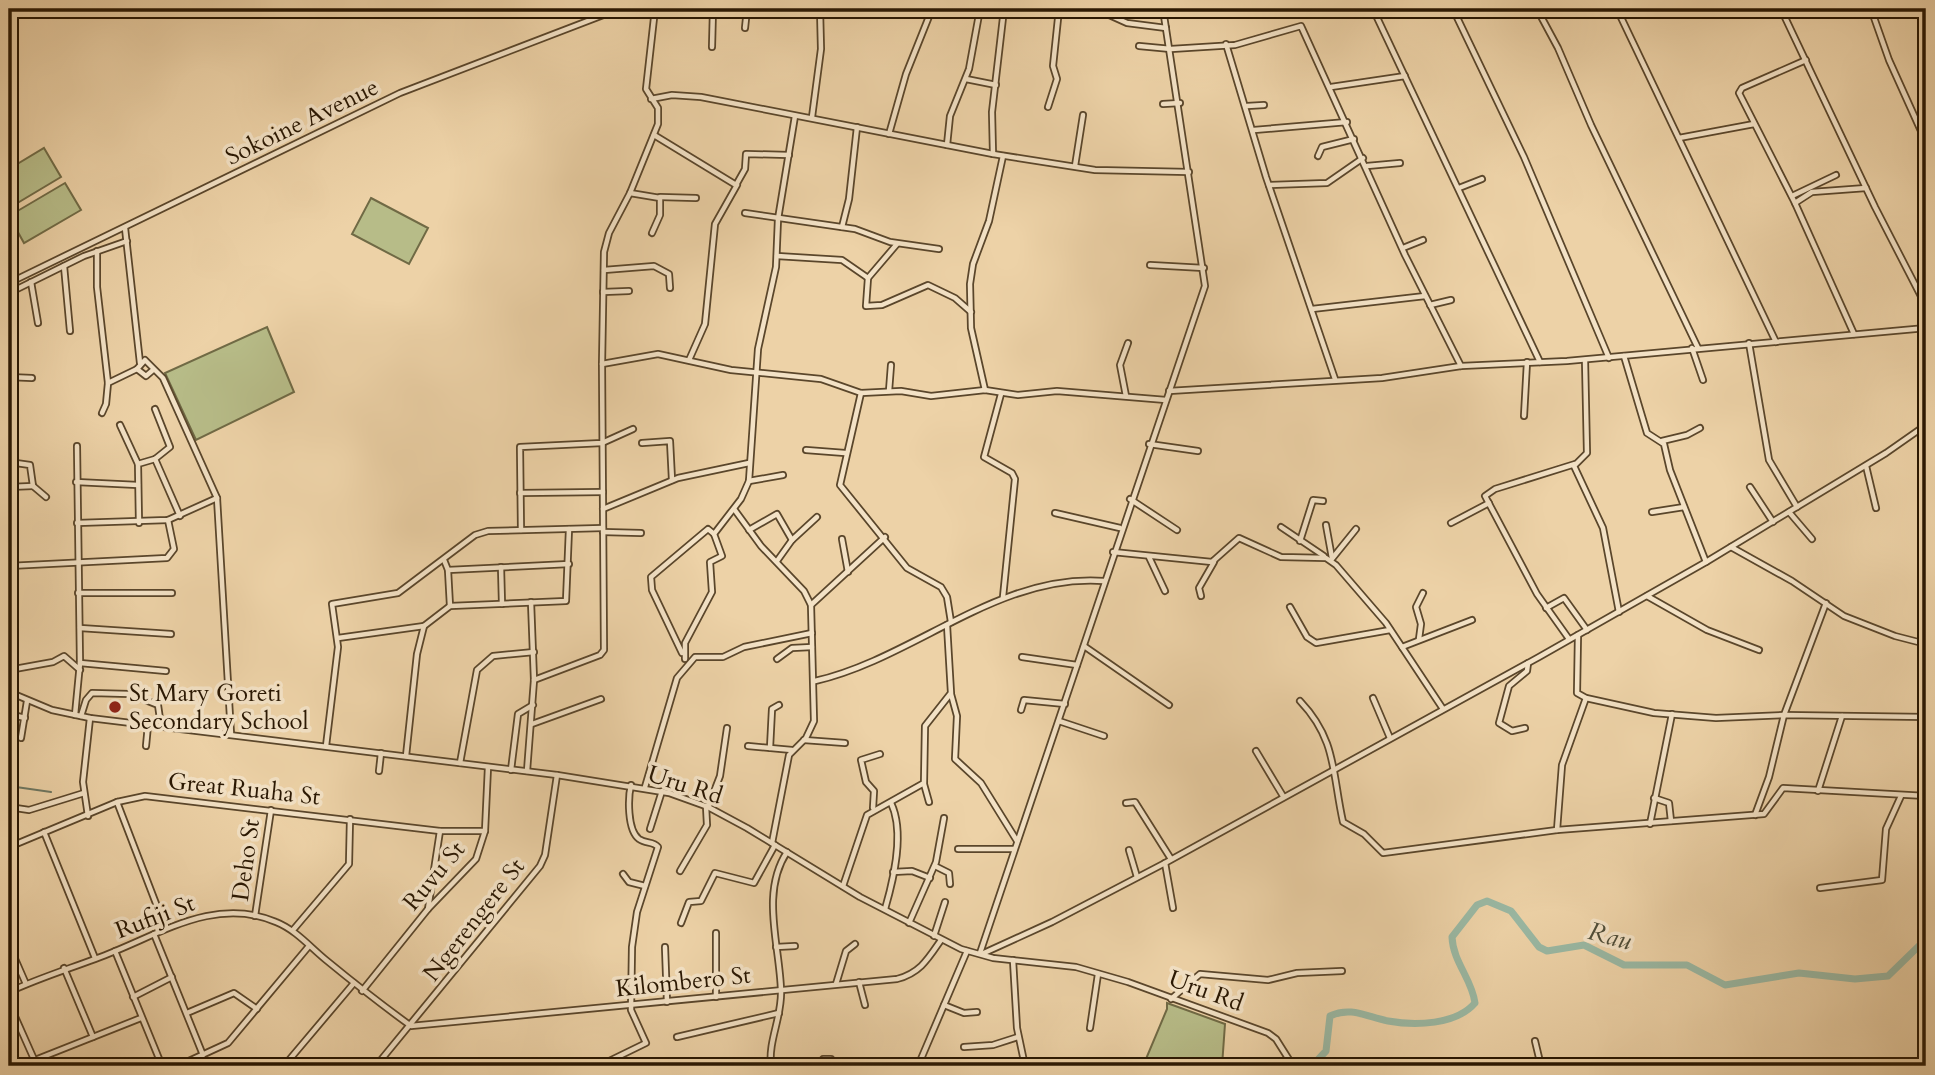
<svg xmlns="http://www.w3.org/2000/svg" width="1935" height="1075" font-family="Cardo,serif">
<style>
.green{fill:#b7bc88;stroke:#706a45;stroke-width:2}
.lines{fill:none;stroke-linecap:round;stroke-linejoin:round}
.stream{stroke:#6d7863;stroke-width:2}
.river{stroke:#9ab8a3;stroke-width:7}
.minor-casing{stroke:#5a462b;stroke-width:8}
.minor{stroke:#f3e2c6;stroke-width:4.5}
.poi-dot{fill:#8f2418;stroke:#f3e2c6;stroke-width:2.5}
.labels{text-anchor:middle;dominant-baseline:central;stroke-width:7;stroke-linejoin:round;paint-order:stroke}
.street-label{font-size:24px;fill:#291702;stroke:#f3e2c6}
.poi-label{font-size:24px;fill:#291702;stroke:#f3e2c6;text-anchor:start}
.water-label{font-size:26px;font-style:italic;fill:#514f3a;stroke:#f3e2c6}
</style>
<rect width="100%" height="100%" fill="#edd2a7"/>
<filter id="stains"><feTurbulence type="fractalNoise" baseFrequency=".00286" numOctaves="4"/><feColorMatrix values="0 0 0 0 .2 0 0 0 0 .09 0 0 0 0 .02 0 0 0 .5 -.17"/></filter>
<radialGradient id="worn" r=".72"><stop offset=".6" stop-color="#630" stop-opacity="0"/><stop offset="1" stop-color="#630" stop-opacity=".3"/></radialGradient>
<!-- green -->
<g class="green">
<path d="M44 148 61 177 9 208V169Z"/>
<path d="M65 183 81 210 24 243 9 216Z"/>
<path d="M371 198 428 228 409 264 352 234Z"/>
<path d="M267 327 294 392 196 440 165 373Z"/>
<path d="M1167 1003 1225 1024 1222 1066H1143L1167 1009Z"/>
</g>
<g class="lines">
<!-- stream -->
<path class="stream" d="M9 786 51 792"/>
<!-- river -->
<path class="river" d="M1312 1066 1326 1051 1330 1016C1351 1006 1367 1017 1388 1021 1415 1026 1456 1025 1475 1003 1472 979 1453 962 1452 937L1477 905 1487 901 1511 911 1539 947 1547 951 1584 945 1624 965H1687L1725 985 1799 973 1855 979 1888 976 1926 939"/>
<defs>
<g id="minor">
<path d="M1096 9 1127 23 1166 28"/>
<path d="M1373 9 1540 362"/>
<path d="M1453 9 1524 157 1609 358"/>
<path d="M1537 9 1558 48 1591 125 1698 348"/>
<path d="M1617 9 1776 342"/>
<path d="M1781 9 1875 207 1926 306"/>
<path d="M1871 9 1889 60 1926 142"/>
<path d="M745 28 747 9"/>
<path d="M1226 44 1266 177 1335 379"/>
<path d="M1139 46 1171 49 1235 45 1301 26 1405 255 1461 366"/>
<path d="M712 47 713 9"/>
<path d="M1806 60 1742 88 1739 93 1795 203 1854 334"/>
<path d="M966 79 996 85"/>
<path d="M1331 87 1405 76"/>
<path d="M651 99 672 95 701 97 993 154 1095 170 1189 172"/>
<path d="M1163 104 1180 103"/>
<path d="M1247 106 1264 105"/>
<path d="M1048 107 1057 79 1053 66 1059 9"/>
<path d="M812 117 821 49 820 9"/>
<path d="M1254 130 1347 122"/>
<path d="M889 134 906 74 932 9"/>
<path d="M654 135 736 185 745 169 746 154 789 155"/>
<path d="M1679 138 1754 124"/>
<path d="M947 145 950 116 969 69 980 9"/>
<path d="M993 154 992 112 1004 9"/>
<path d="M1318 156 1322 147 1354 139"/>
<path d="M1075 166 1083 115"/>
<path d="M1367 166 1400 163"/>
<path d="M1269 185 1327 183 1363 158"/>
<path d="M1459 188 1482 179"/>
<path d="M630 193 660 198V215L652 233"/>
<path d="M1792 196 1836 175"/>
<path d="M660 197 696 198"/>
<path d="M1795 203 1812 192 1866 188"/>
<path d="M745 213 855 229 890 242 939 249"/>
<path d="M842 227 849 199 857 127"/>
<path d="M125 228 140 363"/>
<path d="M897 244 868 278 866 306 882 305 928 285 955 298 971 312"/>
<path d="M1403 248 1423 240"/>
<path d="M97 251V287L108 383"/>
<path d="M777 256 842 260 868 278"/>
<path d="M1150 265 1204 268"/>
<path d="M64 266 70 331"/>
<path d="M604 270 654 266 669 274 670 288"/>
<path d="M31 282 38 323"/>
<path d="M9 283 400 93 619 9"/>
<path d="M603 292 629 291"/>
<path d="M9 293 84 256 127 241"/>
<path d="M1430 305 1451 300"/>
<path d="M1312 309 1425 296"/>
<path d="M1749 343 1769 460 1797 507"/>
<path d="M1692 348 1703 380"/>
<path d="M1624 356 1647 433 1664 444 1670 470 1706 562"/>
<path d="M689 360 705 324 715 224 737 185"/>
<path d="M1585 360 1587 453 1574 466 1603 528 1619 612"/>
<path d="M602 364 658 354 731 370 821 379 861 393 901 391 931 396 985 390 1018 395 1057 391 1166 400"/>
<path d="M153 370 146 376 137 369 145 360 163 378 217 498 231 734"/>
<path d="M9 377 32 378"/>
<path d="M985 390 971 328 970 284 973 264 989 221 1003 156"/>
<path d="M889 391 891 365"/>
<path d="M1169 391 1382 378 1461 366 1567 361 1926 328"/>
<path d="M861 393 840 485 907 568 941 587 947 597 951 622"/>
<path d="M1001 394 984 457 1012 473 1015 479 1003 597"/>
<path d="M1126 396 1120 365 1128 343"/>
<path d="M155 409 170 447 155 459 180 516"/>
<path d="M102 413 106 404 108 383 137 369"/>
<path d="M1524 416 1527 362"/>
<path d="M120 425 138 464"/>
<path d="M1662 441 1687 435 1700 428"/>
<path d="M642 443 670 441 672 480"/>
<path d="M1149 444 1198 451"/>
<path d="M806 450 845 453"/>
<path d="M9 462 30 465 33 486"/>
<path d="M1866 466 1876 508"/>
<path d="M749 481 783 475"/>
<path d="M76 482 138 485"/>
<path d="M33 486 46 497"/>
<path d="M9 487 33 486"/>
<path d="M1750 487 1773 522"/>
<path d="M520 493 603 492"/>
<path d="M1130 499 1177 530"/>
<path d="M603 509 678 478 749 463"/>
<path d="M734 509 761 546 804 591 811 605 814 721 806 738 789 755 772 843"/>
<path d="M1652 512 1684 507"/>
<path d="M1789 512 1812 539"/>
<path d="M1055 513 1120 528"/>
<path d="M77 523 168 520 217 498"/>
<path d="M139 523 138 464 155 459"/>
<path d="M1451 523 1489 503"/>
<path d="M1326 525 1332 558"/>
<path d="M1281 527 1324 556"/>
<path d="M521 530 520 447 602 443 633 429"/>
<path d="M749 530 777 514 792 540"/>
<path d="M603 532 641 533"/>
<path d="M842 539 848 572"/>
<path d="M1300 541 1313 500 1323 501"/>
<path d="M1731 547 1792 581 1844 616 1895 636 1926 644"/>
<path d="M1113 552 1212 562 1239 538 1281 557 1326 558 1336 565 1386 623 1443 709"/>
<path d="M1149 557 1165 591"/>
<path d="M444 560 448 570 450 606"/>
<path d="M1331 560 1356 529"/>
<path d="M777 561 792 540 817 517"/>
<path d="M9 566 167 558 174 549 168 520"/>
<path d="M501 567 502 604"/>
<path d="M448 570 569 564"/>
<path d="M78 593H172"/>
<path d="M1201 596 1199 588 1214 562"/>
<path d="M1647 596 1707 630 1759 650"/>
<path d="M811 605 885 537"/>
<path d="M1290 607 1307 637 1316 643 1390 630"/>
<path d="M1546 608 1564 598 1587 630"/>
<path d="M80 628 171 634"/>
<path d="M1578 635 1577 693 1586 698 1654 713 1716 718 1784 715 1926 717"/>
<path d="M338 638 424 626"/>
<path d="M9 639V660"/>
<path d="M1419 639 1421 624 1416 607 1423 593"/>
<path d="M1569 639 1537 594 1485 496 1495 489 1575 464"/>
<path d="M1084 646 1169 705"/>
<path d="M1402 647 1472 620"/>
<path d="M682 653 652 590 651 577 708 529 714 534"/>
<path d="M1022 657 1077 665"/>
<path d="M685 659V643L712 592 710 562 722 556 714 534 741 499 749 481 758 349 776 267 778 219 795 116"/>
<path d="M777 659 792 648 812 647"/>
<path d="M80 663 166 671"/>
<path d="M9 670 53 662 64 656 80 670"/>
<path d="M534 680 600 655 604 650 602 364 604 252 609 233 630 193 658 124V108L646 89 655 9"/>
<path d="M815 681C915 658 998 573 1104 581"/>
<path d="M9 692 52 710 90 718 557 775 669 793 708 807 747 828 860 897 961 949 993 958 1076 967 1128 982 1268 1033 1276 1039 1293 1066"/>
<path d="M951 694 957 716 955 759 981 783 1017 841"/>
<path d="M1373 698 1390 738"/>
<path d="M1300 701C1337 740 1332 773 1343 822L1364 834 1383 853 1557 830 1764 814 1783 788 1926 796"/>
<path d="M1021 710 1024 700 1065 704"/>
<path d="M9 714 25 718"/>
<path d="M75 715 80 663 77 446"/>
<path d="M81 716 86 700 92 693 130 694 158 705 161 726"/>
<path d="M1059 721 1104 736"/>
<path d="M532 724 601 699"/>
<path d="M1525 728 1512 731 1499 723 1509 686 1527 671 1528 663"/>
<path d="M21 738 27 701"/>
<path d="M804 740 845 743"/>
<path d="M146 746 148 725"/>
<path d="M326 746 338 647 332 604 398 593 475 535 488 531 603 528"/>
<path d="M748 746 792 750"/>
<path d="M770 748 772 709 779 705"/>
<path d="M1256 751 1283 796"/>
<path d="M406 756 417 654 424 626 450 606 566 601 569 529"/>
<path d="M460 763 477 670 493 656 534 652"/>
<path d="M511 770 518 714 533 705"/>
<path d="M379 771 381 753"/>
<path d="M527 771 534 680 531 602"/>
<path d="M924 784 929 802"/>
<path d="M645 787 677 678 695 657H723L744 647 812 633"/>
<path d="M1818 791 1842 716"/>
<path d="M1654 798 1669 803 1671 821"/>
<path d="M117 802 165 927"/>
<path d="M1126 803 1135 802 1171 859"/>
<path d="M9 807 29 810 84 793"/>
<path d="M708 807 720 776 727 728"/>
<path d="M873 808 874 791 866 782 861 760 880 754"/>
<path d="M1755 815 1769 777 1784 715 1826 603"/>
<path d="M88 816 83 782 90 718"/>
<path d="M1650 824 1672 714"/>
<path d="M650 829 662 791"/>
<path d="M1557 830 1562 765 1586 698"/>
<path d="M44 832 95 958"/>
<path d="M9 847 117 802 145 796 440 831H485"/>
<path d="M958 849H1014"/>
<path d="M1129 850 1137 877"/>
<path d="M1165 863 1173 908"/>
<path d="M935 866 949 873 950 884"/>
<path d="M680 871 707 825 706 806"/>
<path d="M893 872 912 871 930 878"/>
<path d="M623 874 629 882 645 886"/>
<path d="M843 886 867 815 924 783 925 726 951 693 947 625"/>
<path d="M1820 888 1882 880 1886 829 1901 796"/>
<path d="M428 909 440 831"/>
<path d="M885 909C894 878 905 832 891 803"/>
<path d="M255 916 271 810"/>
<path d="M681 923 689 902 701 901 715 873 754 883 775 845"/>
<path d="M909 923 936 862 944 818"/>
<path d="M293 930 349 864 350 819"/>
<path d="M154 934 203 1055"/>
<path d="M934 936 945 902"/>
<path d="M9 945 26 984"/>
<path d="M665 947 667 1002"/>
<path d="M776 947 795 946"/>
<path d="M115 951 162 1066"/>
<path d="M980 953 1205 286 1163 9"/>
<path d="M984 953 1052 922 1165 863 1539 657 1706 562 1886 453 1926 425"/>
<path d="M1013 960 1017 1028 1025 1066"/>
<path d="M64 968 93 1037"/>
<path d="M859 982 865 1005"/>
<path d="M836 984 846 951 855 944"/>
<path d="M362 991 428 909 476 859 485 831 488 767"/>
<path d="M9 992C43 976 79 966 113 952 165 931 218 897 276 922 296 930 310 947 326 960 354 983 382 1005 411 1026L897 979C920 973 928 959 941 940"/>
<path d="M133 997 172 977"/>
<path d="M716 997V933"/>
<path d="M1171 999 1200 974 1268 980 1297 973 1342 971"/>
<path d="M9 1003 37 1066"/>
<path d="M944 1005 964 1013 977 1012"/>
<path d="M187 1013 234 993 257 1009"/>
<path d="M1090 1028 1098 974"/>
<path d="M677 1037 779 1013"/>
<path d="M1535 1041 1541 1066"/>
<path d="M964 1047 993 1045 1018 1037"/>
<path d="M35 1060 141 1018"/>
<path d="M603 1064 646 1043 631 1010 632 947 637 912 658 847C653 841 646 844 639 839 627 830 628 797 631 785"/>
<path d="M178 1066 228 1043 309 946"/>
<path d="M284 1066 354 983"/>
<path d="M376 1066 540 866 545 855 557 775"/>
<path d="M771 1066C768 1041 782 1017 781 991 780 946 760 893 787 852"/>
<path d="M817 1066 823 1059H831"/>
<path d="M918 1066 967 951"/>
</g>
</defs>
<!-- minor casing -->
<use href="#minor" class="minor-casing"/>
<!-- minor -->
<use href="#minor" class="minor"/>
</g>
<!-- markers -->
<circle class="poi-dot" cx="115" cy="707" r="7"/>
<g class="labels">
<!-- street labels -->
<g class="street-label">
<text transform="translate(302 122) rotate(-26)">Sokoine Avenue</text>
<text transform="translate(685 785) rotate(18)">Uru Rd</text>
<text transform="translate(244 789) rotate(6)">Great Ruaha St</text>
<text transform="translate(246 860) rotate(-82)">Deho St</text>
<text transform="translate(434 876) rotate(-50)">Ruvu St</text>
<text transform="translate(155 917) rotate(-21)">Rufiji St</text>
<text transform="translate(474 920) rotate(-52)">Ngerengere St</text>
<text transform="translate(683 982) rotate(-6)">Kilombero St</text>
<text transform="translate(1206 991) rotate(20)">Uru Rd</text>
</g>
<!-- poi labels -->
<g class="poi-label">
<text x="129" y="693">St Mary Goreti<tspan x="129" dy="28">Secondary School</tspan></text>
</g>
<!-- water labels -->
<g class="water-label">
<text transform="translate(1610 936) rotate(15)">Rau</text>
</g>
</g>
<!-- margin -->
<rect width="1935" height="1075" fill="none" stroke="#edd2a7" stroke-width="35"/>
<rect x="10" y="10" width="1914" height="1054" fill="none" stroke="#291702" stroke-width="3.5"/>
<rect x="18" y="18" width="1900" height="1040" fill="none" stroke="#291702" stroke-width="2"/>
<rect width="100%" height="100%" filter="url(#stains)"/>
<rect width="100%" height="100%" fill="url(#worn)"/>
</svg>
